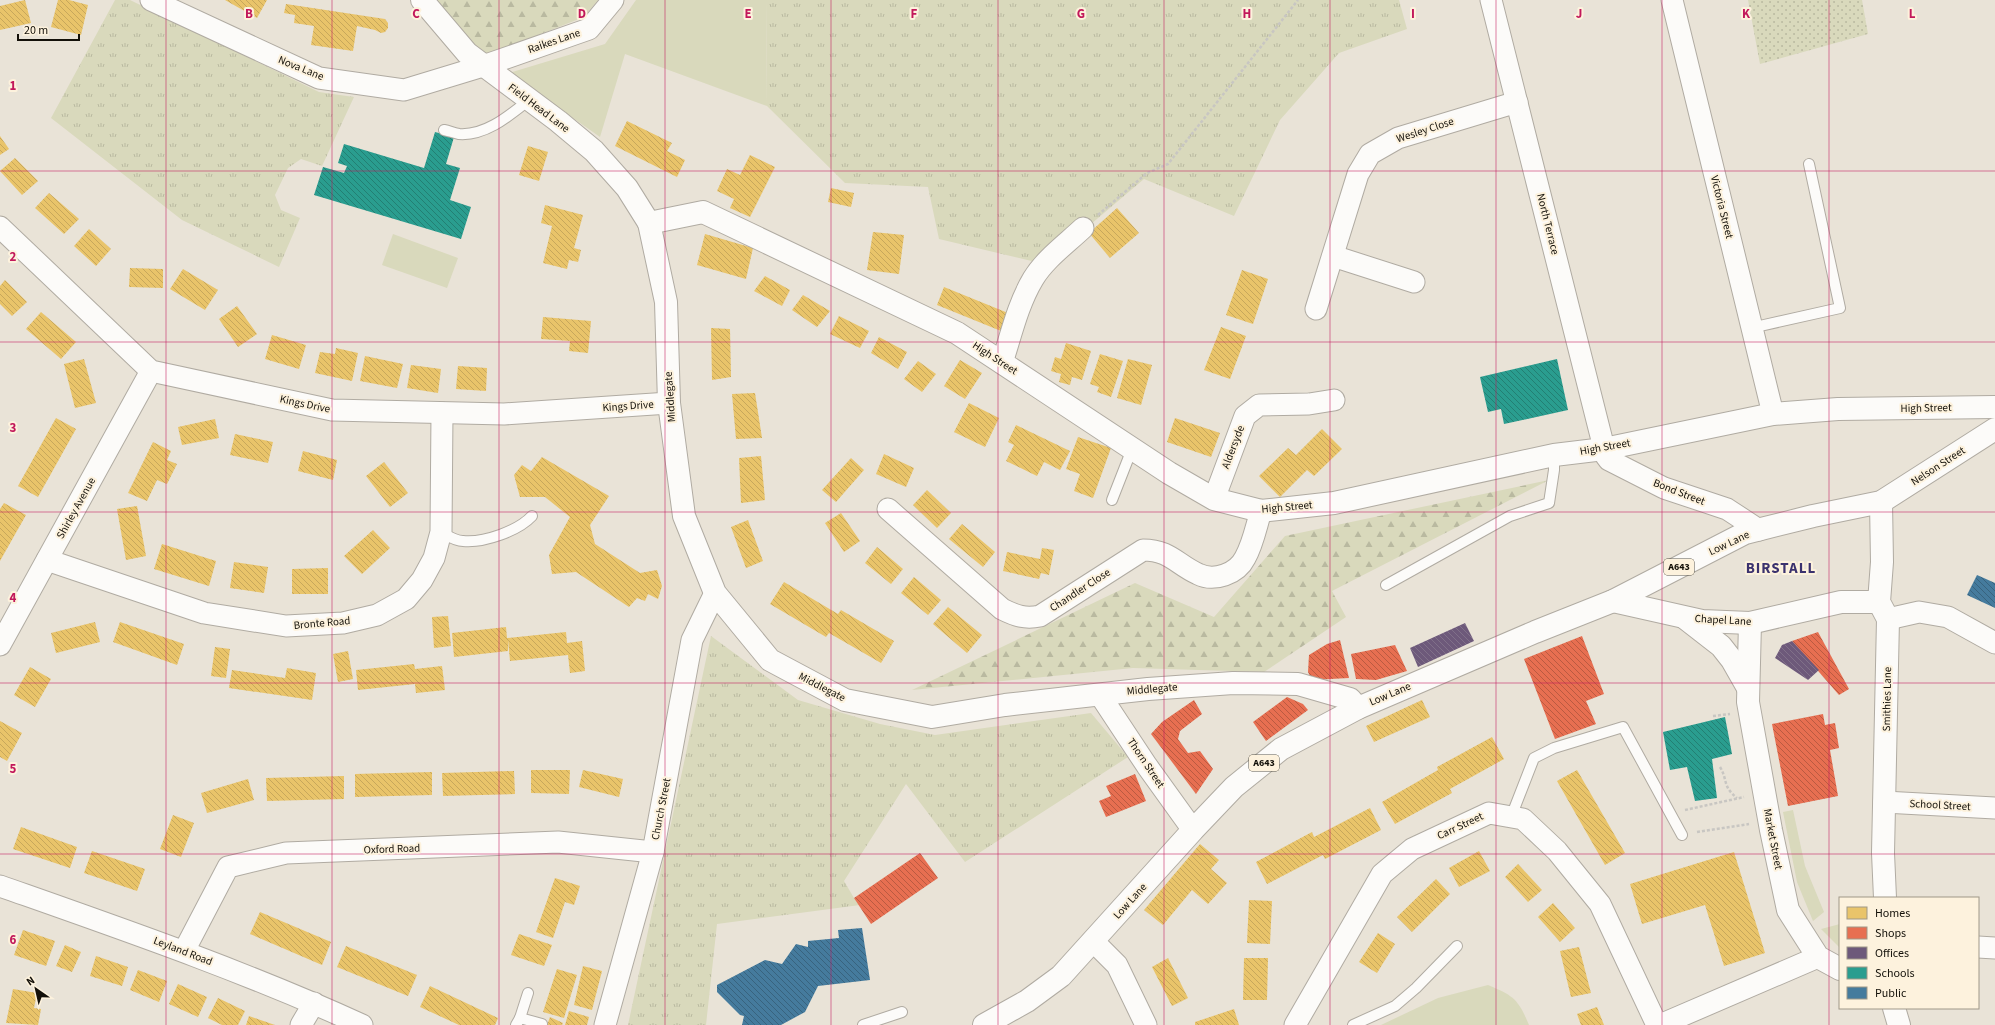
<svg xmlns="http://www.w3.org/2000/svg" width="1995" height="1025" font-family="'Source Sans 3',sans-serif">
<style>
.grass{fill:#d9d9bc}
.forest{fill:url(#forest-firs)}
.park{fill:url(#park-tufts)}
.garden{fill:url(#garden-dots)}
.homes{fill:url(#homes-back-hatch)}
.shops{fill:url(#shops-back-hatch)}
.offices{fill:url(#offices-back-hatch)}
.schools{fill:url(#schools-back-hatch)}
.public{fill:url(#public-back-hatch)}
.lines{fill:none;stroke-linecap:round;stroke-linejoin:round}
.service-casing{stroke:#b0aba2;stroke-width:12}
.minor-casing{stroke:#b0aba2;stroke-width:23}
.tertiary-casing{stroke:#b0aba2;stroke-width:24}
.secondary-casing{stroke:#b0aba2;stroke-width:24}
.primary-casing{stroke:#b0aba2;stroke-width:24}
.path{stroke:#c8c6c2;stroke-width:2.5;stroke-dasharray:3 2;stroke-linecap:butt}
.service{stroke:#fcfbf9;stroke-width:10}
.minor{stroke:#fcfbf9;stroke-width:21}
.tertiary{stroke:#fcfbf9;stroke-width:22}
.secondary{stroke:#fcfbf9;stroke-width:22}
.primary{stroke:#fcfbf9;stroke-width:22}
.grid{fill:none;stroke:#c2185b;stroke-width:1;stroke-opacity:0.55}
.labels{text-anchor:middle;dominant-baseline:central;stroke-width:4;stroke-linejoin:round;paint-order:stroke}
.shield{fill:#fdf2dd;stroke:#595449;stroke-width:1}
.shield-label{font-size:10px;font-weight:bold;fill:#131009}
.street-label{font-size:11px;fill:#131009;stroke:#fdf2dd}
.district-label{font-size:15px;font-weight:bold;letter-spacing:1px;fill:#3b326e;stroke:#fdf2dd}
.grid-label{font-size:13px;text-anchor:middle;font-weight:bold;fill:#c2185b;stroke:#fdf2dd;stroke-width:4;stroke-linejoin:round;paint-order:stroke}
</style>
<defs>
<pattern id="forest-firs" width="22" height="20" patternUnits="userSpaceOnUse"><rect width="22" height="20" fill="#d9d9bc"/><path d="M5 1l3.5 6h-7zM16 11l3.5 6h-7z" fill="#b9b9a0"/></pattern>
<pattern id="park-tufts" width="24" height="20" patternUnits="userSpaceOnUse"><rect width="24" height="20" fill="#d9d9bc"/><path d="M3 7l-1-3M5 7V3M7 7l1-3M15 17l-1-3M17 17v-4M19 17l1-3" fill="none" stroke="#b9b9a0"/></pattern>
<pattern id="garden-dots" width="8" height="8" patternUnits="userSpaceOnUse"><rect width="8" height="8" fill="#d9d9bc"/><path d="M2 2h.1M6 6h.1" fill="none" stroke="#b9b9a0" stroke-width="1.8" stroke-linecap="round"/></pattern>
<pattern id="homes-back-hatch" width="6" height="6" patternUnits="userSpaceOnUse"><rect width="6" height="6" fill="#e9c46a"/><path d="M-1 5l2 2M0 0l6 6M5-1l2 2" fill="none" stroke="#c7a75b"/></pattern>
<pattern id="shops-back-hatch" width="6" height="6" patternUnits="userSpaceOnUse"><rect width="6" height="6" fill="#e76f51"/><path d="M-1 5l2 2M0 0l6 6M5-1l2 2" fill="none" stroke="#ba5a41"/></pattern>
<pattern id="offices-back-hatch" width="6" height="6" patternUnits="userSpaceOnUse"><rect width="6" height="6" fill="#6d597a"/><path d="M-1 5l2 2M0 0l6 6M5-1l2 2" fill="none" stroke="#807089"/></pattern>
<pattern id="schools-back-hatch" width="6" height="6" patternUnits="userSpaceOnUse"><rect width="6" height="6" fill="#2a9d8f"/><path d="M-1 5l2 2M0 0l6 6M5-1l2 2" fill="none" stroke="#237f73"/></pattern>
<pattern id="public-back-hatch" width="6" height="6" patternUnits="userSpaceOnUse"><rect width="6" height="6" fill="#457b9d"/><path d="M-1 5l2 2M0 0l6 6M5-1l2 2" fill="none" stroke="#38637e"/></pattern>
</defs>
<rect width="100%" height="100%" fill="#e9e3d7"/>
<!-- grass -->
<g class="grass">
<path d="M636 0H766L767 106 625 54 600 137 509 73 605 44Z"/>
<path d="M393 234 458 258 447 288 382 265Z"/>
<path d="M1793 810 1805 866 1824 912 1813 921 1797 882 1783 812Z"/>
<path d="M1840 924V948L1821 929Z"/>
<path d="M1488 985C1514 996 1518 999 1529 1025H1381L1438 998Z"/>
</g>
<!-- forest -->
<g class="forest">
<path d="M432 0H598L584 17 480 58Z"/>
<path d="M1549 480 1332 591 1346 617 1264 672 1133 668 912 690 1135 583 1214 617 1285 536Z"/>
</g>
<!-- park -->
<g class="park">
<path d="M115 0H130L319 92 354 97 322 166 301 159 288 168 275 195 281 210 300 218 279 267 182 220 51 118Z"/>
<path d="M766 0H1399L1407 29 1339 53 1280 120 1234 216 1144 179 1044 264 939 239 928 187 845 183 767 106Z"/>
<path d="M711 636 798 700 880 724 935 735 1091 713 1128 757 965 862 906 784 844 881 854 898 860 905 717 924 706 1025H628Z"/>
</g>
<!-- garden -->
<path class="garden" d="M1748 0H1862L1868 34 1760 64Z"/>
<!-- homes -->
<g class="homes">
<path d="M25 0 31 23 0 30V6Z"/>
<path d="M58 0H69L88 5 81 35 51 27Z"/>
<path d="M225 0H267L257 18Z"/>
<path d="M286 4 385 19 388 23V28L385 32 381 33 375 30 357 26 353 51 311 45 314 26 294 23 295 15 284 13Z"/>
<path d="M627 121 672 143 667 151 685 160 677 177 615 146Z"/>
<path d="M0 136 9 149 0 155Z"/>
<path d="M528 146 548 152 539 181 519 175Z"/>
<path d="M750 155 775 167 750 217 730 208 734 199 717 191 727 169 740 175Z"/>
<path d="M15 158 38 181 22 195 0 171Z"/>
<path d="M831 188 854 193 851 207 828 202Z"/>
<path d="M49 193 79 219 64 234 35 208Z"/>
<path d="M545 205 583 215 574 248 581 250 578 262 569 260 567 269 543 263 552 226 541 223Z"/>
<path d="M1117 208 1139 233 1110 258 1089 233Z"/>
<path d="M89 229 111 249 96 266 74 246Z"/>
<path d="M873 232 904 235 899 274 867 270Z"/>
<path d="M705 234 753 248 746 279 697 265Z"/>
<path d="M130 268 163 269V288L129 287Z"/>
<path d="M183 269 218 290 205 310 170 289Z"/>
<path d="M1242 270 1268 279 1253 324 1226 315Z"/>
<path d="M765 276 790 290 782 306 754 291Z"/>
<path d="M5 280 27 302 12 316 0 304V286Z"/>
<path d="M944 287 1008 313 1001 331 937 305Z"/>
<path d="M803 295 830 311 817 327 792 310Z"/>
<path d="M237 306 257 334 238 347 219 319Z"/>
<path d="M41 312 76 342 61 359 26 329Z"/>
<path d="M839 316 869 331 860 348 830 334Z"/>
<path d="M543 317 591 321 588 353 569 351 570 341 541 339Z"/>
<path d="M1221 327 1246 336 1230 379 1204 370Z"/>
<path d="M711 328 730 329 731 377 712 380Z"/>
<path d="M272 335 306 345 299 369 265 359Z"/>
<path d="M879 337 907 352 898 369 871 353Z"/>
<path d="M1066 343 1091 351 1082 380 1072 377 1070 385 1059 382 1061 374 1051 371 1055 357 1061 359Z"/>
<path d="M336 348 358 353 352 381 315 373 320 352 335 354Z"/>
<path d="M1100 354 1123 361 1111 397 1097 392 1099 387 1090 384Z"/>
<path d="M365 356 403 364 397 388 360 381Z"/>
<path d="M84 359 96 403 75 408 64 364Z"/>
<path d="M1128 359 1152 365 1141 405 1117 398Z"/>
<path d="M960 360 982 373 965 399 944 386Z"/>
<path d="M918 361 936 374 922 392 904 379Z"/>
<path d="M411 365 441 369 438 393 407 388Z"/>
<path d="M458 366 487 368 486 391 456 389Z"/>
<path d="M755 393 762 438 736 439 732 394Z"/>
<path d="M969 403 999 418 985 447 954 432Z"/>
<path d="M56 418 76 429 38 497 18 486Z"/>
<path d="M1175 418 1220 433 1211 457 1167 442Z"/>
<path d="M215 419 219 438 182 445 178 427Z"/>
<path d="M1016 425 1070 451 1060 470 1044 462 1037 476 1006 461 1014 445 1008 442Z"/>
<path d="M1322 429 1342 449 1314 476 1307 470 1280 497 1259 476 1288 448 1296 455Z"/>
<path d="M235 434 273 442 268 463 230 455Z"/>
<path d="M1078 437 1111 448 1093 498 1074 491 1080 474 1066 469Z"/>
<path d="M153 442 171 451 167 460 177 464 167 484 157 480 147 501 128 493Z"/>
<path d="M303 451 337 460 333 480 298 471Z"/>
<path d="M884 454 914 468 906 487 876 474Z"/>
<path d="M761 456 765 500 741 503 739 458Z"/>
<path d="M542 457 609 496 590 525 595 544 640 573 657 570 662 586 658 599 648 594 645 601 637 598 629 607 576 572 552 574 549 555 570 517 545 497H520L514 475 522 465 531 471Z"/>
<path d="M851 458 864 470 836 502 822 490Z"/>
<path d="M384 462 408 493 390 507 366 476Z"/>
<path d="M927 490 951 513 937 528 913 505Z"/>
<path d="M4 503 26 515 0 561V509Z"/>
<path d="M137 506 146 556 126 560 117 509Z"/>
<path d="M841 513 860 541 844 552 825 523Z"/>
<path d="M748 520 763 561 746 568 731 527Z"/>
<path d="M962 524 995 552 983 567 949 539Z"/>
<path d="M373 530 390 548 362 574 344 556Z"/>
<path d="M162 544 216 561 209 586 154 569Z"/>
<path d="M877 547 903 569 891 584 865 563Z"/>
<path d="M1042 548 1054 550 1049 575 1041 573 1039 579 1003 571 1007 552 1040 559Z"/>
<path d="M234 562 268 567 264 593 230 588Z"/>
<path d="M328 568V594H292V569Z"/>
<path d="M914 577 941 600 928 615 901 593Z"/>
<path d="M784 582 838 614 841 610 894 641 881 663 829 633 826 637 770 604Z"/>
<path d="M948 607 982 635 967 653 933 624Z"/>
<path d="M448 616 451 646 434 648 432 617Z"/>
<path d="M95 622 100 642 56 653 51 633Z"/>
<path d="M120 622 184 644 177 665 113 642Z"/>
<path d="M506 627 507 638 566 632 567 643 582 641 585 671 570 673 568 655 510 661 508 640V651L454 657 452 633Z"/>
<path d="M215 647 230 649 226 678 211 676Z"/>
<path d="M348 651 353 679 338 682 333 654Z"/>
<path d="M414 664 415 669 442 666 445 690 416 693 415 684 358 690 356 670Z"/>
<path d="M30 667 51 679 35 707 14 695Z"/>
<path d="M287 668 316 673 312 700 229 688 232 670 285 678Z"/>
<path d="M1422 700 1430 717 1374 742 1366 726Z"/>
<path d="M0 721 22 733 7 761 0 757Z"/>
<path d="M1492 737 1504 759 1450 789 1452 793 1395 824 1382 802 1438 770 1437 767Z"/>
<path d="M531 770H570L569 794 531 793Z"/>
<path d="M583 770 623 779 619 797 579 787Z"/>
<path d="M1577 770 1625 853 1605 865 1557 781Z"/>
<path d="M514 771 515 794 443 796 442 773Z"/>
<path d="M432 772V795L355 797V774Z"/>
<path d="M344 776V799L267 801 266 778Z"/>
<path d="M248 779 254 800 207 813 201 793Z"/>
<path d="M1370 808 1381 830 1325 859 1323 855 1267 884 1256 862 1312 832 1314 837Z"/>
<path d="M173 815 194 823 181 857 160 849Z"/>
<path d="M21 827 77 847 70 868 13 849Z"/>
<path d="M1200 844 1219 860 1211 869 1227 883 1208 904 1192 890 1163 925 1144 910Z"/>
<path d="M92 851 145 869 137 891 84 873Z"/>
<path d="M1479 851 1490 871 1459 887 1449 868Z"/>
<path d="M1734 852 1765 953 1724 966 1705 905 1642 924 1630 884Z"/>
<path d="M1518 864 1542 890 1528 902 1505 877Z"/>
<path d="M555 878 580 886 574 905 565 902 553 938 536 932Z"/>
<path d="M1436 879 1450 894 1412 932 1397 917Z"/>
<path d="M1249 900 1272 901 1270 944 1247 943Z"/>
<path d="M1553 903 1575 928 1560 942 1538 917Z"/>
<path d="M260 912 331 942 322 965 250 934Z"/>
<path d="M23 930 55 941 46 966 14 955Z"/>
<path d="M1378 933 1395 944 1377 973 1359 962Z"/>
<path d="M519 934 552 945 544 966 511 955Z"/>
<path d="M65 945 81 952 72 972 56 966Z"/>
<path d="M346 946 417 975 408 996 337 967Z"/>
<path d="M1579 947 1591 993 1571 997 1560 951Z"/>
<path d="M96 956 128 967 122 986 90 976Z"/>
<path d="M1168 958 1188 998 1172 1006 1152 967Z"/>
<path d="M1244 958H1268L1267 1000H1243Z"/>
<path d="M583 966 602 971 592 1010 574 1005Z"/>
<path d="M557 969 577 975 564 1018 543 1012Z"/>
<path d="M138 970 167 981 159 1002 130 990Z"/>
<path d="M178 984 207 997 198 1017 169 1004Z"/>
<path d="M430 986 498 1018 495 1025H459L420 1007Z"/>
<path d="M13 989 37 993 34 1008 41 1009 38 1025 6 1023Z"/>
<path d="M218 998 245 1011 238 1025H222L208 1018Z"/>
<path d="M1597 1007 1604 1025H1581L1577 1014Z"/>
<path d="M1234 1009 1239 1025H1195V1022Z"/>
<path d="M569 1011 589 1017 587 1025H565Z"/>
<path d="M249 1016 275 1025H246Z"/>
<path d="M550 1017 563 1023 562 1025H547Z"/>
</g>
<!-- shops -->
<g class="shops">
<path d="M1818 632 1849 689 1839 695 1792 641Z"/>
<path d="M1582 636 1604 694 1586 701 1596 724 1555 739 1524 659Z"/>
<path d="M1340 640 1349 678 1312 680 1308 672 1309 655 1327 644Z"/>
<path d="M1395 645 1407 671 1376 680 1356 679 1351 654Z"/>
<path d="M1287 697 1303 704 1308 710 1266 741 1253 722Z"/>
<path d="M1194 700 1202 714 1180 731 1178 739 1188 753 1200 751 1213 769 1196 794 1151 734 1162 722Z"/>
<path d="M1823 714 1825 725 1835 723 1839 748 1830 750 1838 796 1788 806 1772 724Z"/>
<path d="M1135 774 1146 801 1106 817 1099 801 1111 796 1106 786Z"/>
<path d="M920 853 938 878 871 924 854 898Z"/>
</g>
<!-- offices -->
<g class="offices">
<path d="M1465 623 1474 641 1418 667 1410 648Z"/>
<path d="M1792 641 1819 670 1808 680 1775 658 1782 645Z"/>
</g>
<!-- schools -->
<g class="schools">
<path d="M435 132 454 137 446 164 460 168 450 200 471 207 461 239 314 195 323 167 344 173 347 166 338 163 344 144 424 168Z"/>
<path d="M1557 359 1568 410 1504 424 1501 409 1488 412 1480 377Z"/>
<path d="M1725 717 1732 754 1712 759 1717 798 1695 801 1687 767 1670 770 1663 732Z"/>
</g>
<!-- public -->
<g class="public">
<path d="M1977 575 1995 583V608L1967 595Z"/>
<path d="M862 928 870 980 818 986 805 1012 781 1025H742L744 1016 740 1015 717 992V985L765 960 782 964 796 944 808 947V941L839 938 838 930Z"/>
</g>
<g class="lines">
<defs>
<g id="service">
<path d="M444 130C449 131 454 133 459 134 486 136 510 115 529 100"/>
<path d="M1751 328 1840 308 1809 164"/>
<path d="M1112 500 1132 449"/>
<path d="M441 532C448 536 455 541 463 541 484 543 518 531 532 516"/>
<path d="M1386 585 1510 516 1549 503 1554 470V455"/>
<path d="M1511 817 1534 758 1554 748 1623 727 1682 835"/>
<path d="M520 1018 528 993"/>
<path d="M516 1025 520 1018 542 1024"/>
<path d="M863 1025 902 1012"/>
<path d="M1353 1025 1395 1006 1416 988 1457 946"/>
</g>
<g id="minor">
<path d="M151 0 319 78 404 90 483 66 589 29 613 0"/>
<path d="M1491 0 1606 456 1609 460 1664 488 1727 509 1759 530"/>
<path d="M1672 0 1773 414"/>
<path d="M0 227 151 371 332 410 504 414 669 403"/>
<path d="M1333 256 1414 282"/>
<path d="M1316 309 1358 174 1370 154 1398 138 1517 102"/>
<path d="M1002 363C1011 335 1018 304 1033 279 1045 259 1066 244 1083 228"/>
<path d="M1214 499 1245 416 1259 405 1309 404 1334 400"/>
<path d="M888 509 1002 609C1016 616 1025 619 1040 616L1143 550C1170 550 1176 564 1198 574 1214 582 1237 574 1245 558 1253 544 1256 527 1261 511"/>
<path d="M47 560 204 613 286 626 343 623 377 615 406 599 422 580 434 558 441 532 442 413"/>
<path d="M1888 619 1919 612 1948 617 1995 643"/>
<path d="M0 645 151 371"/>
<path d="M1100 695 1147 766 1193 830"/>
<path d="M1884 802 1995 808"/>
<path d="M0 886C122 929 244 971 362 1025"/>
<path d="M1094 942 1117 965 1146 1025"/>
<path d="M1978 947 1995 948"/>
<path d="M184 951 228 867 286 853 558 842 653 852"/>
<path d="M301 1025 314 1003"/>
<path d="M605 1025 653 852 692 640 715 593"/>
<path d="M1295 1025 1382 874 1412 849 1489 813 1523 819 1557 851 1600 904 1657 1025"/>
<path d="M1660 1025 1818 957"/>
</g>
<g id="tertiary">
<path d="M649 223 666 302 669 403 684 516 715 593 770 660 845 700 932 717 1005 705 1148 689 1233 683 1298 684 1350 699 1358 708"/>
<path d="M1881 502 1882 562 1879 602 1888 619 1883 853 1885 898"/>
<path d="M1613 601 1702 621 1750 623 1841 602H1879"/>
<path d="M1685 618 1721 646 1732 660 1748 688"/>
<path d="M1750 623 1748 702 1771 830 1788 910 1818 957 1840 969"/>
<path d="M1894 1008 1899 1025"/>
</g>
<path id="secondary" d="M422 0 467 53 558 121 594 151 627 188 649 223 703 212 957 333 1169 473 1214 499 1261 511 1334 503 1554 455 1604 449 1773 414 1838 409 1995 407"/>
<path id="primary" d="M984 1025 1027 1001 1061 976 1193 830 1234 787 1281 749 1358 708 1535 632 1613 601 1745 533 1813 516 1881 502 1995 429"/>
</defs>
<!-- service casing -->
<use href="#service" class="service-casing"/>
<!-- minor casing -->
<use href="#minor" class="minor-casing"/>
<!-- tertiary casing -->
<use href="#tertiary" class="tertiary-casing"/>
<!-- secondary casing -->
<use href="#secondary" class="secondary-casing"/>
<!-- primary casing -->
<use href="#primary" class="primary-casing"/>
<!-- path -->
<g class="path">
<path d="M1098 215 1147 173 1168 164 1298 0"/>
<path d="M1713 716 1730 714"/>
<path d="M1720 767C1728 780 1722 786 1737 798"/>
<path d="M1685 810 1744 797"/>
<path d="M1697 832 1749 824"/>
</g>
<!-- service -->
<use href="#service" class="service"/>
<!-- minor -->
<use href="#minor" class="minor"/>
<!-- tertiary -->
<use href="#tertiary" class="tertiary"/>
<!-- secondary -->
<use href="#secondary" class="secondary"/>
<!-- primary -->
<use href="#primary" class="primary"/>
</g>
<!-- grid -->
<path class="grid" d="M166 0V1025M332 0V1025M499 0V1025M665 0V1025M831 0V1025M998 0V1025M1164 0V1025M1330 0V1025M1496 0V1025M1662 0V1025M1829 0V1025M0 171H1995M0 342H1995M0 512H1995M0 683H1995M0 854H1995"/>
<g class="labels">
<!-- shield labels -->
<g class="shield">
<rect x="1664" y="559" width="30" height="16" rx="3"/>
<rect x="1249" y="755" width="30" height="16" rx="3"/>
</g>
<g class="shield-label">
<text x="1679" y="567">A643</text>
<text x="1264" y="763">A643</text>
</g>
<!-- street labels -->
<g class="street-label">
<text transform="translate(554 41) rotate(-19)">Raikes Lane</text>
<text transform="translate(301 68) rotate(22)">Nova Lane</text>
<text transform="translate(539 108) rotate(37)">Field Head Lane</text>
<text transform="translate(1425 130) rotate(-18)">Wesley Close</text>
<text transform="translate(1722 207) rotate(76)">Victoria Street</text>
<text transform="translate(1548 224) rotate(76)">North Terrace</text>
<text transform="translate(995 358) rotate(33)">High Street</text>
<text transform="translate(670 397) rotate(-94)">Middlegate</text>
<text transform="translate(305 404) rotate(12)">Kings Drive</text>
<text transform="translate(628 406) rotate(-4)">Kings Drive</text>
<text transform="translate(1926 408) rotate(-1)">High Street</text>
<text transform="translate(1233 447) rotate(-69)">Aldersyde</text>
<text transform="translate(1605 447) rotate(-10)">High Street</text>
<text transform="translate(1938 466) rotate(-33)">Nelson Street</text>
<text transform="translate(1679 492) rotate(21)">Bond Street</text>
<text transform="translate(1287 507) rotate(-5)">High Street</text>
<text transform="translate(76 508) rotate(-61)">Shirley Avenue</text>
<text transform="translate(1729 543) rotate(-25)">Low Lane</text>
<text transform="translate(1080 590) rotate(-33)">Chandler Close</text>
<text transform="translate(1723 620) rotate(3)">Chapel Lane</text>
<text transform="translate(322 623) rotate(-5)">Bronte Road</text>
<text transform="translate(822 687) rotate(27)">Middlegate</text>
<text transform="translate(1152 689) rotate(-5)">Middlegate</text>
<text transform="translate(1390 694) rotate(-23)">Low Lane</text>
<text transform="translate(1887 699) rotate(-89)">Smithies Lane</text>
<text transform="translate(1146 763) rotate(56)">Thorn Street</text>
<text transform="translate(1940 805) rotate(3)">School Street</text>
<text transform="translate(661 809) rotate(-79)">Church Street</text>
<text transform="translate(1460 826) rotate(-25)">Carr Street</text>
<text transform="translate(1773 839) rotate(79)">Market Street</text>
<text transform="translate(392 849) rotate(-2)">Oxford Road</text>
<text transform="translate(1130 901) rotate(-48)">Low Lane</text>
<text transform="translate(183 951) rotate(21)">Leyland Road</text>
</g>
<!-- district labels -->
<g class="district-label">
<text x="1781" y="568">BIRSTALL</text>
</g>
</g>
<g class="grid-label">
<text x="249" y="18">B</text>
<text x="416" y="18">C</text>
<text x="582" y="18">D</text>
<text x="748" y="18">E</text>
<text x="914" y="18">F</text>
<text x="1081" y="18">G</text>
<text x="1247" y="18">H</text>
<text x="1413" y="18">I</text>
<text x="1579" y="18">J</text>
<text x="1746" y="18">K</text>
<text x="1912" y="18">L</text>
<text x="13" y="90">1</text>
<text x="13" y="261">2</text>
<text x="13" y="432">3</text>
<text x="13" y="602">4</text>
<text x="13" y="773">5</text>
<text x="13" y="944">6</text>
</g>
<!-- legend -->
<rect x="1839" y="897" width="140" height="112" fill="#fdf2dd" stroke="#9f9888"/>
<rect x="1847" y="907" width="20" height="12" fill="#e9c46a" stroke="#9f9888"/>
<text x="1875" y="917" font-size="12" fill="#131009">Homes</text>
<rect x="1847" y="927" width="20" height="12" fill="#e76f51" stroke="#9f9888"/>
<text x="1875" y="937" font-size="12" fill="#131009">Shops</text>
<rect x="1847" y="947" width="20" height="12" fill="#6d597a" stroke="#9f9888"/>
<text x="1875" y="957" font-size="12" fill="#131009">Offices</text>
<rect x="1847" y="967" width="20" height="12" fill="#2a9d8f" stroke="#9f9888"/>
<text x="1875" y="977" font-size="12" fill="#131009">Schools</text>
<rect x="1847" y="987" width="20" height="12" fill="#457b9d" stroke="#9f9888"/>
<text x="1875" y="997" font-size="12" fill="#131009">Public</text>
<!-- north arrow -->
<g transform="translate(36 989) rotate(326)" stroke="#fdf2dd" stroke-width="3" paint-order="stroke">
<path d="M0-3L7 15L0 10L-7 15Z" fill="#131009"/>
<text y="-6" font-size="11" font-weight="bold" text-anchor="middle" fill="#131009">N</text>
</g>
<!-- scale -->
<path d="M18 34v6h61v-6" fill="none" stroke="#131009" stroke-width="2"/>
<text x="24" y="34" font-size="12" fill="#131009" stroke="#fdf2dd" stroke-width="3" paint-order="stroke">20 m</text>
</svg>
